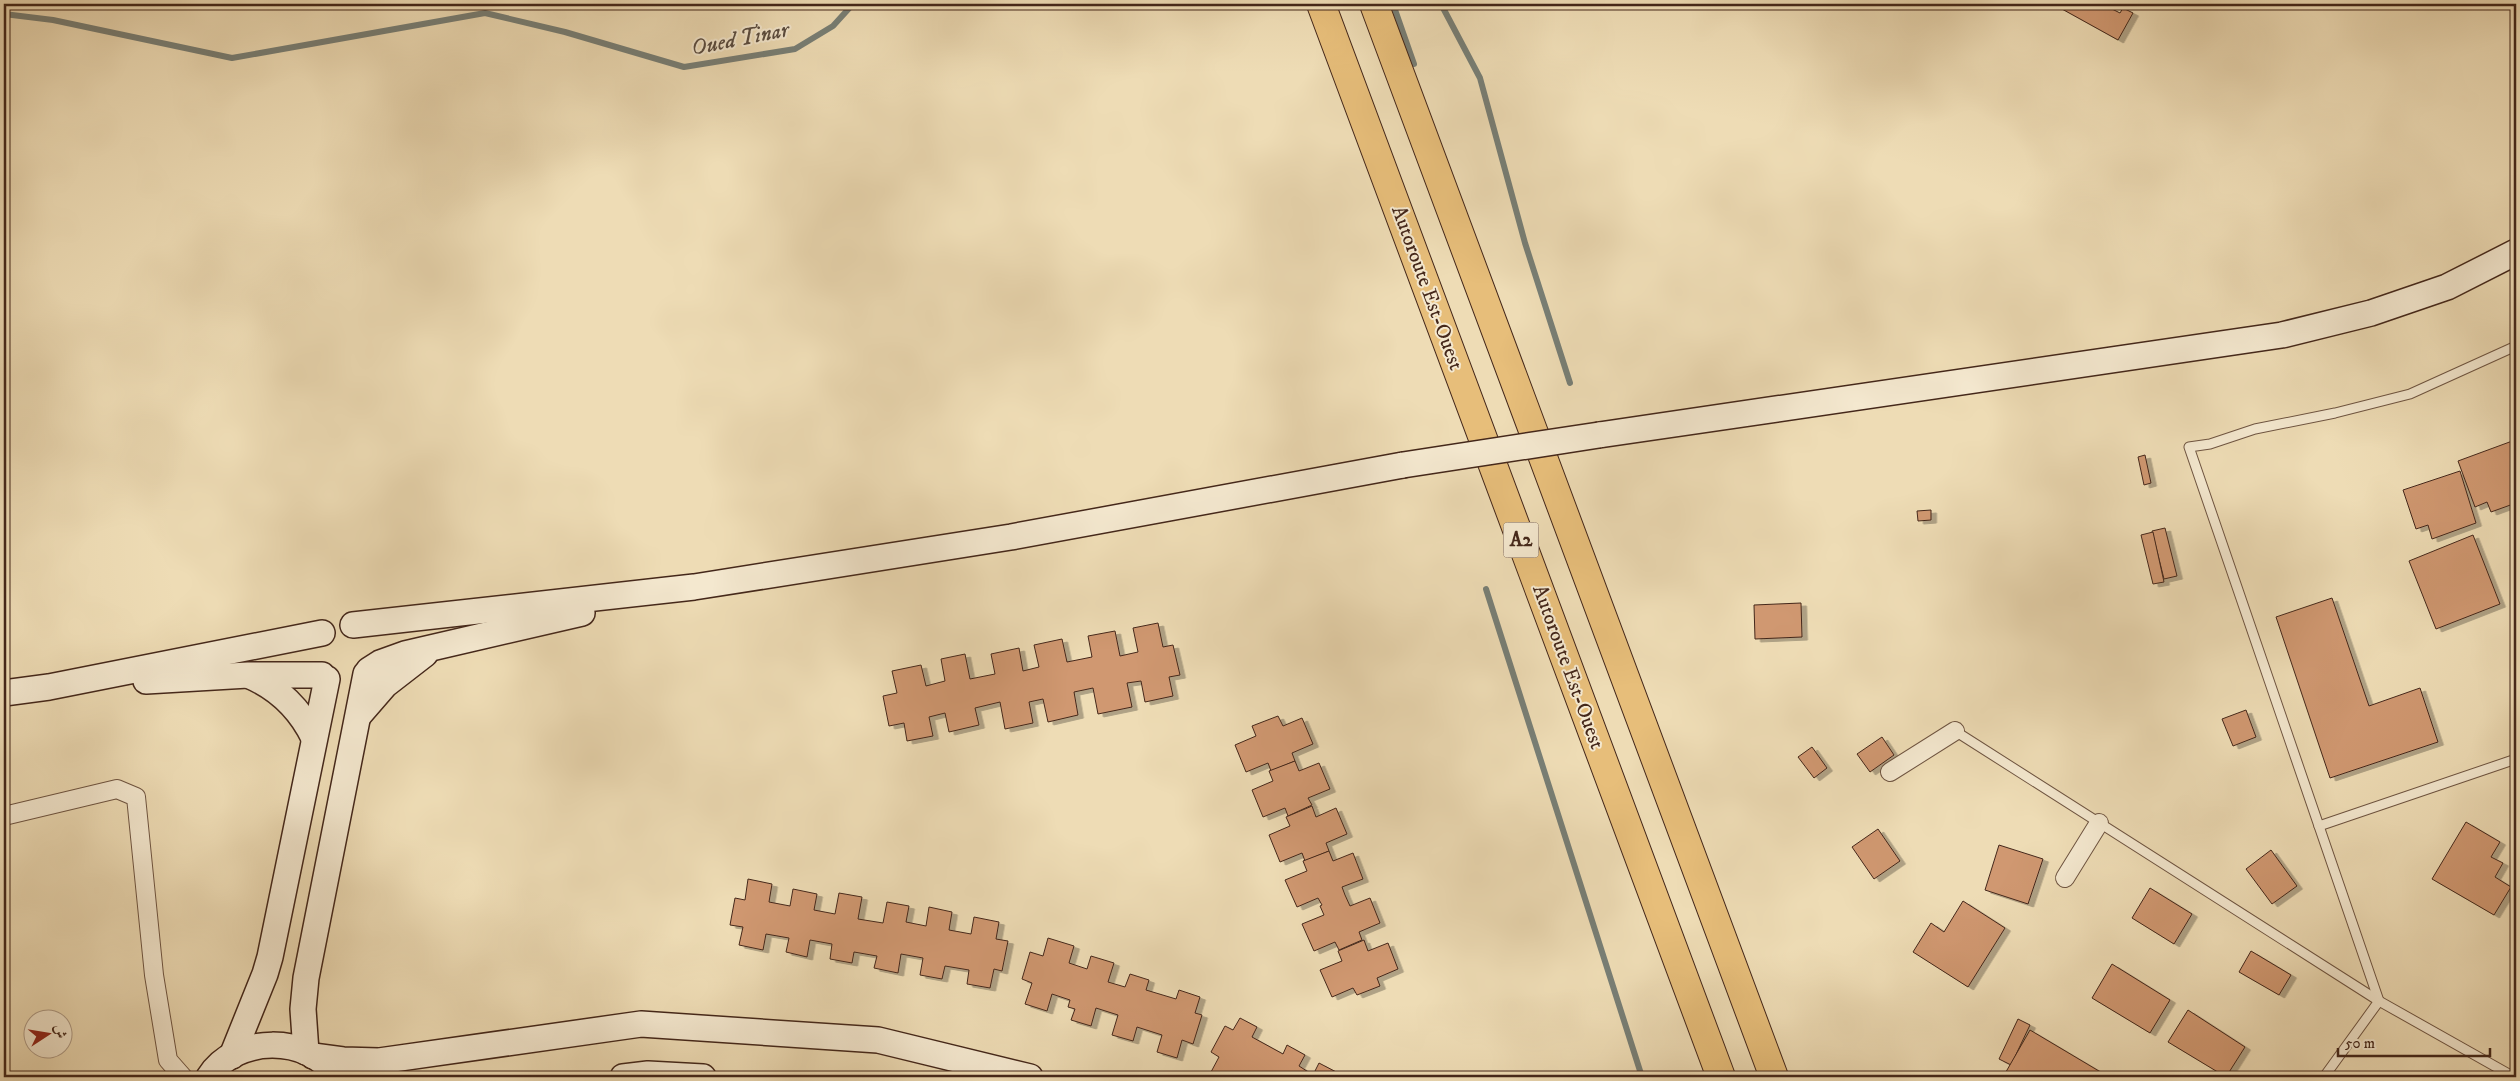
<svg xmlns="http://www.w3.org/2000/svg" width="2520" height="1081" font-family="'IM FELL DW Pica',Amiri,serif">
<style>
.lines{fill:none;stroke-linecap:round;stroke-linejoin:round}
.stream{stroke:#787f76;stroke-width:6}
.building{fill:#d09871;stroke:#44271a;filter:url(#shadow)}
.service-casing{stroke:#6e5441;stroke-width:11}
.minor-casing{stroke:#6e5441;stroke-width:20}
.secondary-casing{stroke:#44271a;stroke-width:28}
.motorway-casing{stroke:#44271a;stroke-width:30}
.service{stroke:#f4e8cf;stroke-width:9}
.minor{stroke:#f4e8cf;stroke-width:18}
.secondary{stroke:#f4e8cf;stroke-width:25}
.motorway{stroke:#e7be7a;stroke-width:28}
.secondary-bridge-casing{stroke:#44271a;stroke-width:28;stroke-linecap:butt}
.secondary-bridge{stroke:#f4e8cf;stroke-width:25}
.labels{text-anchor:middle;dominant-baseline:central;stroke-width:4;stroke-linejoin:round;paint-order:stroke}
.shield{fill:#f4e8cf;stroke:#796150;stroke-width:1}
.shield-label{font-size:20px;font-weight:bold;fill:#44271a}
.street-label{font-size:21px;fill:#44271a;stroke:#f4e8cf}
.water-label{font-size:22px;font-style:italic;fill:#5a4c40;stroke:#f4e8cf}
</style>
<defs>
<filter id="shadow"><feDropShadow dx="5.5" dy="3" stdDeviation="0" flood-color="#0004"/></filter>
</defs>
<rect width="100%" height="100%" fill="#eedcb5"/>
<filter id="stains"><feTurbulence type="fractalNoise" baseFrequency=".004" numOctaves="4"/><feColorMatrix values="0 0 0 0 .2 0 0 0 0 .09 0 0 0 0 .02 0 0 0 .5 -.17"/></filter>
<radialGradient id="worn" r=".72"><stop offset=".6" stop-color="#630" stop-opacity="0"/><stop offset="1" stop-color="#630" stop-opacity=".3"/></radialGradient>
<g class="lines">
<!-- stream -->
<g class="stream">
<path d="M1393 4 1414 64"/>
<path d="M1441 4 1480 78 1525 243 1570 383"/>
<path d="M4 14 53 20 232 58 485 13 565 32 684 67 795 49 833 26 853 4"/>
<path d="M1486 589 1642 1077"/>
</g>
</g>
<!-- building -->
<g class="building">
<path d="M2053 4H2102L2120 13 2123 8 2133 13 2118 40Z"/>
<path d="M2515 440 2516 503 2491 512 2487 502 2475 507 2458 461Z"/>
<path d="M2145 455 2151 483 2144 485 2138 457Z"/>
<path d="M2460 471 2476 523 2432 539 2428 525 2416 529 2403 490Z"/>
<path d="M1931 510V520L1918 521 1917 511Z"/>
<path d="M2165 528 2177 576 2164 579 2152 531Z"/>
<path d="M2153 532 2164 582 2153 584 2141 535Z"/>
<path d="M2473 535 2500 604 2436 629 2409 561Z"/>
<path d="M2332 598 2369 706 2420 688 2438 742 2330 778 2276 617Z"/>
<path d="M1801 603 1802 637 1755 639 1754 605Z"/>
<path d="M1158 623 1163 647 1173 645 1180 675 1169 677 1173 696 1145 702 1141 681 1127 683 1132 707 1098 714 1093 688 1074 692 1078 715 1048 722 1043 699 1029 702 1033 723 1005 729 1000 702 975 708 979 725 949 732 945 713 929 717 933 736 907 741 904 723 889 726 883 696 897 693 892 671 921 665 926 686 945 681 941 659 965 654 970 679 995 674 991 654 1019 648 1023 671 1039 667 1034 645 1062 639 1067 662 1092 657 1088 636 1115 631 1120 656 1138 652 1133 628Z"/>
<path d="M2246 710 2256 737 2233 746 2222 719Z"/>
<path d="M1278 716 1283 726 1302 718 1313 744 1292 753 1295 761 1271 771 1268 763 1246 772 1235 745 1256 736 1252 726Z"/>
<path d="M1882 737 1894 755 1870 772 1857 754Z"/>
<path d="M1812 747 1827 768 1814 778 1798 757Z"/>
<path d="M1295 761 1299 771 1319 763 1330 789 1308 798 1312 805 1288 816 1285 808 1263 817 1252 790 1273 781 1269 771Z"/>
<path d="M1312 806 1316 817 1336 808 1347 834 1326 843 1329 851 1305 861 1302 853 1280 862 1269 835 1290 826 1286 817Z"/>
<path d="M2466 822 2500 842 2491 857 2503 863 2495 877 2511 887 2494 915 2432 879Z"/>
<path d="M1878 829 1900 861 1874 879 1852 847Z"/>
<path d="M1999 845 2043 859 2028 904 1985 890Z"/>
<path d="M2271 850 2297 886 2272 904 2246 869Z"/>
<path d="M1329 851 1333 861 1353 853 1363 879 1342 887 1345 895 1350 906 1370 898 1380 923 1359 932 1362 940 1339 950 1335 942 1314 951 1302 924 1324 915 1320 906 1322 905 1318 898 1297 907 1285 880 1307 871 1303 861Z"/>
<path d="M748 879 772 884 769 902 790 906 793 889 817 894 814 910 835 914 839 893 862 897 858 919 883 923 887 902 909 906 906 922 926 926 929 907 952 912 949 930 971 934 974 917 999 922 996 939 1008 941 1002 971 994 969 990 988 967 984 969 970 945 966 942 979 920 975 923 958 901 954 898 973 874 968 877 956 854 952 852 963 830 959 832 944 810 940 807 957 786 952 789 938 766 934 763 950 739 945 743 927 730 925 735 898 745 900Z"/>
<path d="M2150 888 2192 914 2174 944 2132 918Z"/>
<path d="M1963 901 2005 928 1968 987 1913 952 1931 923 1944 932Z"/>
<path d="M1048 938 1074 946 1069 963 1087 969 1091 956 1114 963 1108 982 1125 987 1130 974 1149 980 1146 990 1176 999 1179 990 1200 997 1195 1013 1202 1015 1193 1044 1182 1040 1177 1058 1157 1052 1162 1035 1137 1027 1133 1041 1112 1035 1118 1015 1096 1008 1091 1026 1071 1020 1075 1009 1068 1007 1070 1000 1052 994 1047 1011 1025 1004 1032 983 1022 979 1030 952 1043 956Z"/>
<path d="M1364 940 1368 951 1388 943 1398 969 1377 978 1380 986 1357 995 1353 988 1332 997 1320 970 1342 961 1338 951Z"/>
<path d="M2251 951 2291 975 2279 995 2239 972Z"/>
<path d="M2112 964 2170 1000 2150 1033 2092 998Z"/>
<path d="M2188 1010 2245 1047 2226 1077 2168 1042Z"/>
<path d="M1240 1018 1257 1027 1252 1037 1283 1054 1287 1045 1305 1055 1299 1066 1313 1075 1319 1063 1340 1074 1338 1077H1243L1234 1073 1232 1077H1220L1211 1072 1219 1057 1211 1052 1225 1026 1233 1030Z"/>
<path d="M2018 1019 2030 1025 2011 1065 1999 1059Z"/>
<path d="M2030 1030 2109 1077H2003Z"/>
</g>
<g class="lines">
<defs>
<g id="service">
<path d="M1955 731 2379 1001 2514 1077"/>
<path d="M2319 826 2516 759"/>
<path d="M2379 1001 2189 447 2210 444 2255 429 2335 413 2410 394 2516 346"/>
<path d="M2324 1077 2379 1001"/>
</g>
<g id="minor">
<path d="M1890 772 1955 731"/>
<path d="M4 816 117 789 136 797 154 975 168 1060 183 1077"/>
<path d="M2065 878 2099 823"/>
</g>
<g id="secondary">
<path d="M1599 435 2282 335 2371 313 2447 287 2516 252"/>
<path d="M353 625 694 587 1011 537 1403 465"/>
<path d="M369 670 380 663 405 654 582 613"/>
<path d="M250 676C280 689 300 709 314 738"/>
<path d="M146 681 248 675H322"/>
<path d="M4 693 49 687 322 633"/>
<path d="M359 715 385 685 425 654"/>
<path d="M306 1052 303 1009 306 978 366 674"/>
<path d="M232 1056 265 974 270 957 327 679"/>
<path d="M313 1056 343 1060 379 1061 641 1024 878 1040 1030 1077"/>
<path d="M209 1077C235 1035 309 1034 336 1077"/>
<path d="M623 1077 648 1074 703 1077"/>
</g>
<g id="motorway">
<path d="M1321 4 1721 1077"/>
<path d="M1374 4 1774 1077"/>
</g>
</defs>
<!-- service casing -->
<use href="#service" class="service-casing"/>
<!-- minor casing -->
<use href="#minor" class="minor-casing"/>
<!-- secondary casing -->
<use href="#secondary" class="secondary-casing"/>
<!-- motorway casing -->
<use href="#motorway" class="motorway-casing"/>
<!-- service -->
<use href="#service" class="service"/>
<!-- minor -->
<use href="#minor" class="minor"/>
<!-- secondary -->
<use href="#secondary" class="secondary"/>
<!-- motorway -->
<use href="#motorway" class="motorway"/>
<defs>
<path id="secondary-bridge" d="M1403 465 1599 435"/>
</defs>
<!-- secondary-bridge casing -->
<use href="#secondary-bridge" class="secondary-bridge-casing"/>
<!-- secondary-bridge -->
<use href="#secondary-bridge" class="secondary-bridge"/>
</g>
<g class="labels">
<!-- shield labels -->
<rect class="shield" x="1503.5" y="522.5" width="35" height="35" rx="4"/>
<g class="shield-label">
<text x="1521" y="540">A2</text>
</g>
<!-- street labels -->
<g class="street-label">
<text transform="translate(1427 288) rotate(70)">Autoroute Est-Ouest</text>
<text transform="translate(1568 667) rotate(70)">Autoroute Est-Ouest</text>
</g>
<!-- water labels -->
<g class="water-label">
<text transform="translate(740 39) rotate(-11)">Oued Tinar</text>
</g>
</g>
<!-- margin -->
<rect width="2520" height="1081" fill="none" stroke="#eedcb5" stroke-width="20"/>
<rect x="5" y="5" width="2510" height="1071" fill="none" stroke="#44271a" stroke-width="2.5"/>
<rect x="10" y="10" width="2500" height="1061" fill="none" stroke="#44271a"/>
<!-- north arrow -->
<g transform="translate(48 1034) rotate(78)"><circle r="24" fill="#f4e8cf" stroke="#ae9b87"/>
<path d="M0-4L9 19L0 12L-9 19Z" fill="#8f2418"/>
<text y="-8" font-size="14" font-weight="bold" text-anchor="middle" fill="#44271a">ش</text>
</g>
<!-- scale -->
<path d="M2338 1048v8h152v-8" fill="none" stroke="#44271a" stroke-width="2.5"/>
<text x="2345" y="1048" font-size="15" fill="#44271a" stroke="#f4e8cf" stroke-width="4" paint-order="stroke">50 m</text>
<rect width="100%" height="100%" filter="url(#stains)"/>
<rect width="100%" height="100%" fill="url(#worn)"/>
</svg>
